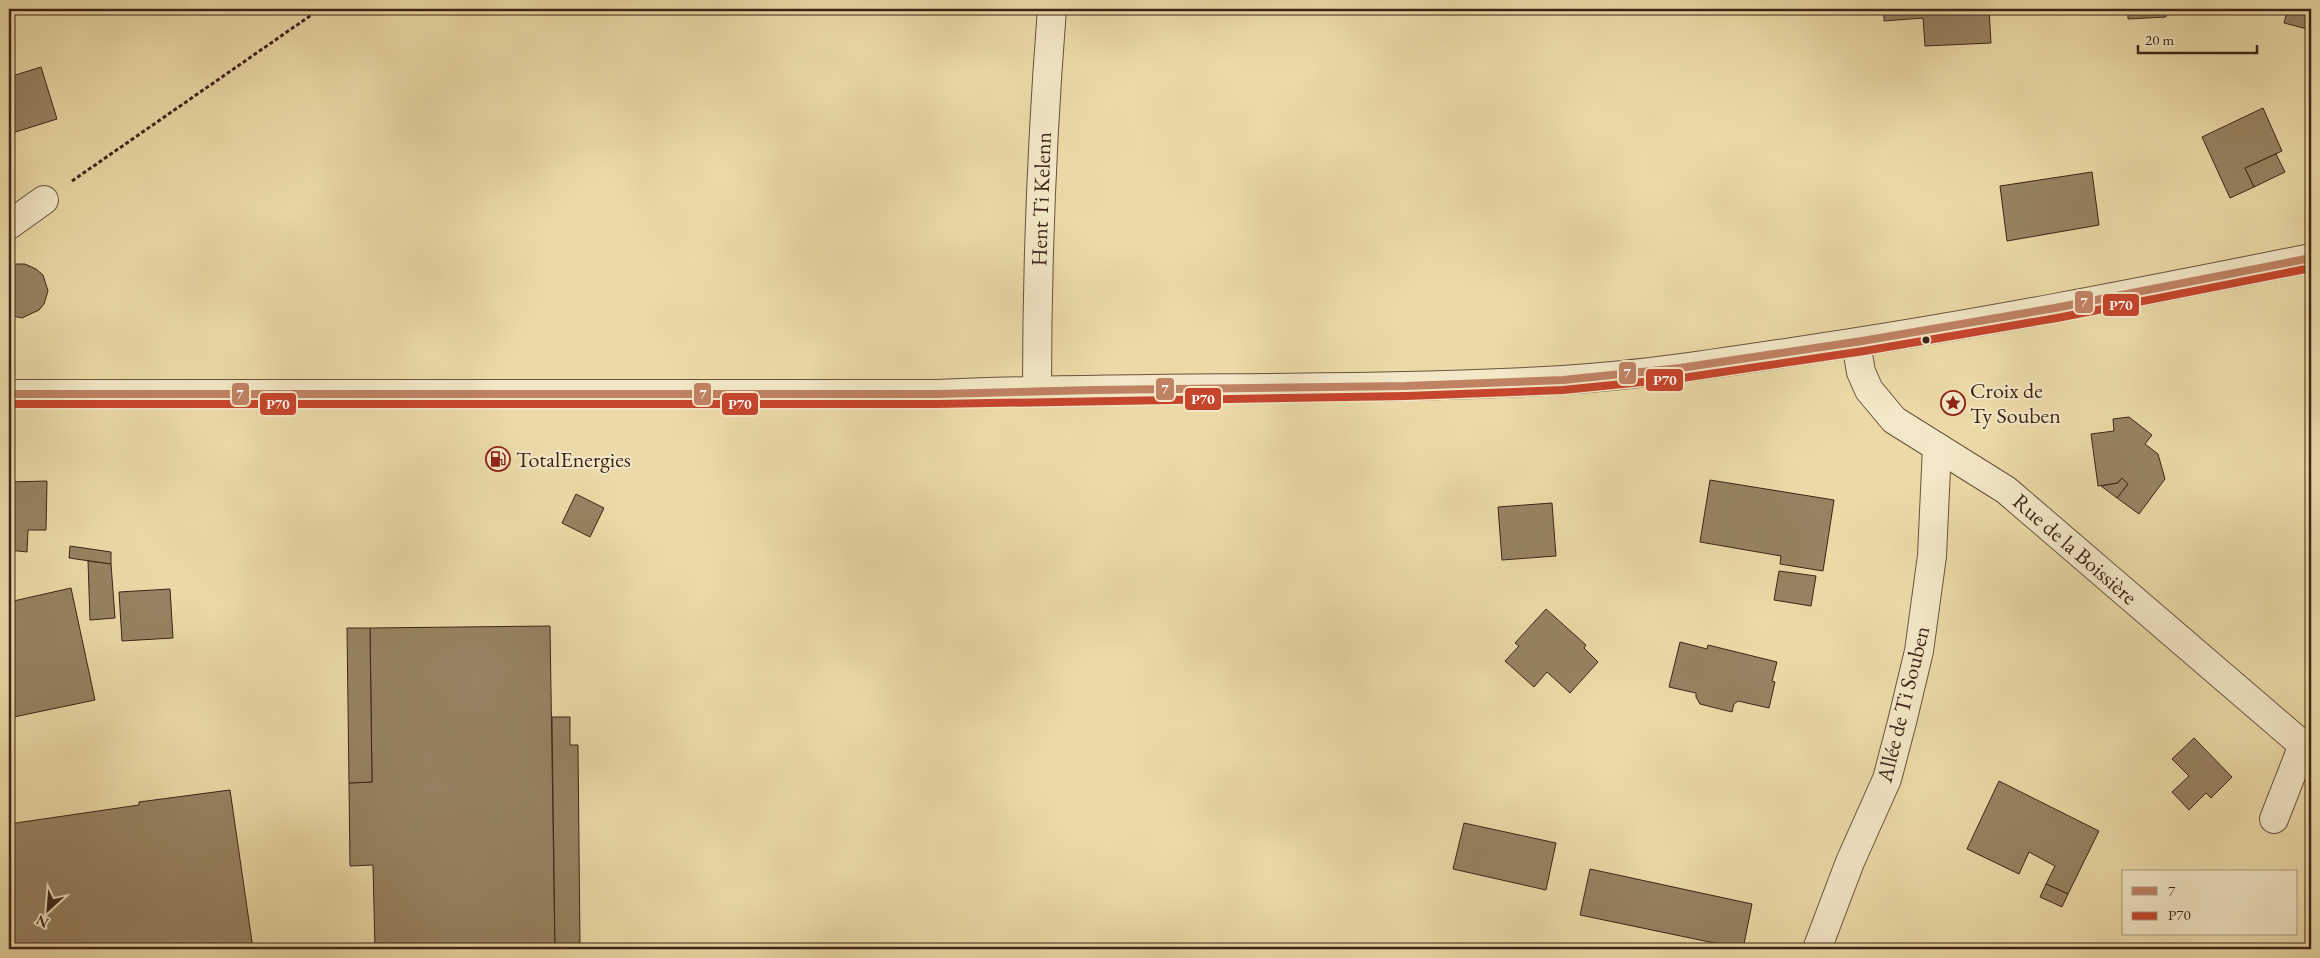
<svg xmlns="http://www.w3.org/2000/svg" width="2320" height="958" font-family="'EB Garamond',serif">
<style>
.building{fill:#978362;stroke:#3d2417}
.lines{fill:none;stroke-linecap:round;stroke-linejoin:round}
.minor-casing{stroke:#68523b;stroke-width:30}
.tertiary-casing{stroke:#68523b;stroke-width:30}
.path{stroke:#3d2417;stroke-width:3;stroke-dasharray:4 2.5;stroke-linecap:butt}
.minor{stroke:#f2e7c6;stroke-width:28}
.tertiary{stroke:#f2e7c6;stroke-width:28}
.bus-1-casing{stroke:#f2e7c6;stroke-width:11}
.bus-2-casing{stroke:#f2e7c6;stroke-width:11}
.bus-1{stroke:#bf8263;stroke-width:8}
.bus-2{stroke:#c6452d;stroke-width:8}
.bus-dot{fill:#3d2417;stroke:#f2e7c6;stroke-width:2}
.labels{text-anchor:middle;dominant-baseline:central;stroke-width:4;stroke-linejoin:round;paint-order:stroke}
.street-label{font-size:22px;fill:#3d2417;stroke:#f2e7c6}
.poi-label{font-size:22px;fill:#3d2417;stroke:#f2e7c6;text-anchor:start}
.line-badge{stroke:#f2e7c6;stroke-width:2}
.badge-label{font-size:14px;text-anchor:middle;font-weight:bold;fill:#fff}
</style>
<rect width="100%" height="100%" fill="#ebdaa8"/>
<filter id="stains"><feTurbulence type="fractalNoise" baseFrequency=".004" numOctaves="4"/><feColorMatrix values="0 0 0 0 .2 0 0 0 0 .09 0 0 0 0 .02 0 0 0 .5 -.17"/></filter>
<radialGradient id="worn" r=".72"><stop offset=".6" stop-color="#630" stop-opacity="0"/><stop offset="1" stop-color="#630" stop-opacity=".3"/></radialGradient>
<!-- building -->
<g class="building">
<path d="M1884 9H1989L1991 43 1925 46 1923 18 1884 21Z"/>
<path d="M2128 9H2166V17L2128 19Z"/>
<path d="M2288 9H2311V30L2284 23Z"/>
<path d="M41 67 57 119 9 134V77Z"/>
<path d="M2263 108 2282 151 2245 168 2254 187 2230 198 2202 137Z"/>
<path d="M2276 154 2285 172 2254 187 2245 168Z"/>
<path d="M2092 172 2099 225 2007 241 2000 186Z"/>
<path d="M16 264H25L36 269 43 275 48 291 44 304 39 310 22 318 9 315V266Z"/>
<path d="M2129 417 2152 435 2145 444 2158 454 2165 479 2139 514 2117 498 2128 484 2122 478 2118 483 2098 486 2091 434 2114 431 2113 419Z"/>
<path d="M2122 478 2128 484 2117 498 2101 486 2118 483Z"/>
<path d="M1710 480 1834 500 1823 571 1780 564 1781 556 1700 542Z"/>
<path d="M47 481 46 530H28L27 552 9 550V482Z"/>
<path d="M576 494 604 508 590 537 562 523Z"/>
<path d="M1552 503 1556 556 1502 560 1498 507Z"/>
<path d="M70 546 111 552V564L69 558Z"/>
<path d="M88 561 111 564 115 618 90 620Z"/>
<path d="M1779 571 1816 576 1811 606 1774 600Z"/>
<path d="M71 588 95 700 9 718V602Z"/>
<path d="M170 589 173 638 122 641 119 592Z"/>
<path d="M1546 609 1586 645 1584 648 1598 662 1570 693 1547 672 1534 687 1505 661 1519 646 1515 643Z"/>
<path d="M550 626 555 949H375L373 865 350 866 349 783 372 782 370 628Z"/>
<path d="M347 628H370L372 782 349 783Z"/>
<path d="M1680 642 1707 649 1708 645 1777 662 1772 681 1775 682 1769 708 1738 701 1734 704 1732 712 1700 704 1696 697V693L1669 687Z"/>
<path d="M552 717H570V745H578L580 949H555Z"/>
<path d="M2194 738 2232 777 2211 798 2206 793 2189 810 2172 792 2189 776 2172 759Z"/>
<path d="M1999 781 2099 831 2068 894 2046 884 2055 866 2029 852 2019 874 1967 849Z"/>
<path d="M230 790 253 949H9V824L139 805V802Z"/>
<path d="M1464 823 1556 843 1546 890 1453 869Z"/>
<path d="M1590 869 1752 904 1743 949 1580 915Z"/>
<path d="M2046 884 2068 894 2062 907 2040 897Z"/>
</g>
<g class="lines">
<defs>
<g id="minor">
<path d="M9 225 44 200"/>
<path d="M1856 343 1861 372 1869 390 1894 420 2006 490 2311 752"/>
<path d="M1037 390C1037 263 1042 136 1052 9"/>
<path d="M2274 819 2303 745"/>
<path d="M1817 949 1850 862 1887 779 1902 722 1919 651 1932 556 1937 447"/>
</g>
<path id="tertiary" d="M9 394H936C1145 385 1354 392 1563 380 1641 375 1720 363 1798 351 1970 326 2141 292 2311 258"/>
</defs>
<!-- minor casing -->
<use href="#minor" class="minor-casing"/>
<!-- tertiary casing -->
<use href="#tertiary" class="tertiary-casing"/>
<!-- path -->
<path class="path" d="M72 181 320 9"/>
<!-- minor -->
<use href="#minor" class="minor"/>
<!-- tertiary -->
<use href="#tertiary" class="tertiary"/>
<defs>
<path id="bus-1" d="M9 394H936L1093 390 1406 386 1563 380 1680 368 1862 341 2055 308 2311 258"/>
<path id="bus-2" d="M9 404H936L1406 396 1563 390 1682 378 1864 351 2057 318 2311 268"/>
</defs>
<!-- bus-1 casing -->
<use href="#bus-1" class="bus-1-casing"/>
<!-- bus-2 casing -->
<use href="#bus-2" class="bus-2-casing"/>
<!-- bus-1 -->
<use href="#bus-1" class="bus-1"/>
<!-- bus-2 -->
<use href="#bus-2" class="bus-2"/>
</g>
<!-- icons -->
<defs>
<symbol id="sight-ring" viewBox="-11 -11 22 22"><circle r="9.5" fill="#f2e7c6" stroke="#8f2418" stroke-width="1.5"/><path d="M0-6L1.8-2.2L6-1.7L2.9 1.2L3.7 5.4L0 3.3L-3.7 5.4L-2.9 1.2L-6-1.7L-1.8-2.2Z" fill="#8f2418"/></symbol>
<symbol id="fuel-ring" viewBox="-11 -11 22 22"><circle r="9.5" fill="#f2e7c6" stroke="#8f2418" stroke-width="1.5"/><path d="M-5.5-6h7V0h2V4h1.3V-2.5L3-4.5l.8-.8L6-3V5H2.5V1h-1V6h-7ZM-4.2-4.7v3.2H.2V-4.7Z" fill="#8f2418"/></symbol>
</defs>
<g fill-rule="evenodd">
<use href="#sight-ring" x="1939" y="389" width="28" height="28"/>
<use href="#fuel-ring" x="484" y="445" width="28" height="28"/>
</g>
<!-- markers -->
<circle class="bus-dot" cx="1926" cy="340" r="4.5"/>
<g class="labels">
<!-- street labels -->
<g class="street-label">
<text transform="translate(1041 199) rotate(-88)">Hent Ti Kelenn</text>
<text transform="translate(2075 549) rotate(41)">Rue de la Boissière</text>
<text transform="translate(1903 704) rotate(-76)">Allée de Ti Souben</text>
</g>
<!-- poi labels -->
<g class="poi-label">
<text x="1970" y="390">Croix de<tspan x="1970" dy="25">Ty Souben</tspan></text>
<text x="516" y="459">TotalEnergies</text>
</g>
</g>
<g class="line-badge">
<rect x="2074" y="290" width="20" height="24" rx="5" fill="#bf8263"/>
<rect x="2102" y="293" width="38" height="24" rx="5" fill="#c6452d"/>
<rect x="1618" y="361" width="19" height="24" rx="5" fill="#bf8263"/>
<rect x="1645" y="368" width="39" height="24" rx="5" fill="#c6452d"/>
<rect x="1155" y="377" width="20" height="24" rx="5" fill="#bf8263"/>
<rect x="231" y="382" width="19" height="24" rx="5" fill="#bf8263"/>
<rect x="693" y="382" width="19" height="24" rx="5" fill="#bf8263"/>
<rect x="1184" y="387" width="38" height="24" rx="5" fill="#c6452d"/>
<rect x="259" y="392" width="38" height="24" rx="5" fill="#c6452d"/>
<rect x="721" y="392" width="38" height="24" rx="5" fill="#c6452d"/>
</g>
<g class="badge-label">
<text x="2084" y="307">7</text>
<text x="2121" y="310">P70</text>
<text x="1627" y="378">7</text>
<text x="1665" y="385">P70</text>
<text x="1165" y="394">7</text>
<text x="240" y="399">7</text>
<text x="703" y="399">7</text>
<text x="1203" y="404">P70</text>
<text x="278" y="409">P70</text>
<text x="740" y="409">P70</text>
</g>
<!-- margin -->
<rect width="2320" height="958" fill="none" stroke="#ebdaa8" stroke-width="30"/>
<rect x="10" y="10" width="2300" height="938" fill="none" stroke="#3d2417" stroke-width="2.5"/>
<rect x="15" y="15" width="2290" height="928" fill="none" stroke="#3d2417"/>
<!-- legend -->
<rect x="2122" y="870" width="175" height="65" fill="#f2e7c6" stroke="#aa9980"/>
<rect x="2132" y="887" width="25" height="8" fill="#bf8263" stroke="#aa9980"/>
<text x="2168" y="896" font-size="15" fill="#3d2417">7</text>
<rect x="2132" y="912" width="25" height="8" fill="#c6452d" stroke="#aa9980"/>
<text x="2168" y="920" font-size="15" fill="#3d2417">P70</text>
<!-- north arrow -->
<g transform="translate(48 910) rotate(206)" stroke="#f2e7c6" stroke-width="4" paint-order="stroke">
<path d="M0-4L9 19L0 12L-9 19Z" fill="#3d2417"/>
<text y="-8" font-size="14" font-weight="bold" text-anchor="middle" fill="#3d2417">N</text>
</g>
<!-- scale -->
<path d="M2138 45v8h119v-8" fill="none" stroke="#3d2417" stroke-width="2.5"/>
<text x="2145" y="45" font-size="15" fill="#3d2417" stroke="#f2e7c6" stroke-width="4" paint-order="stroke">20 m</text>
<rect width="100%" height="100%" filter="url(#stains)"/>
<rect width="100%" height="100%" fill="url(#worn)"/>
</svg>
